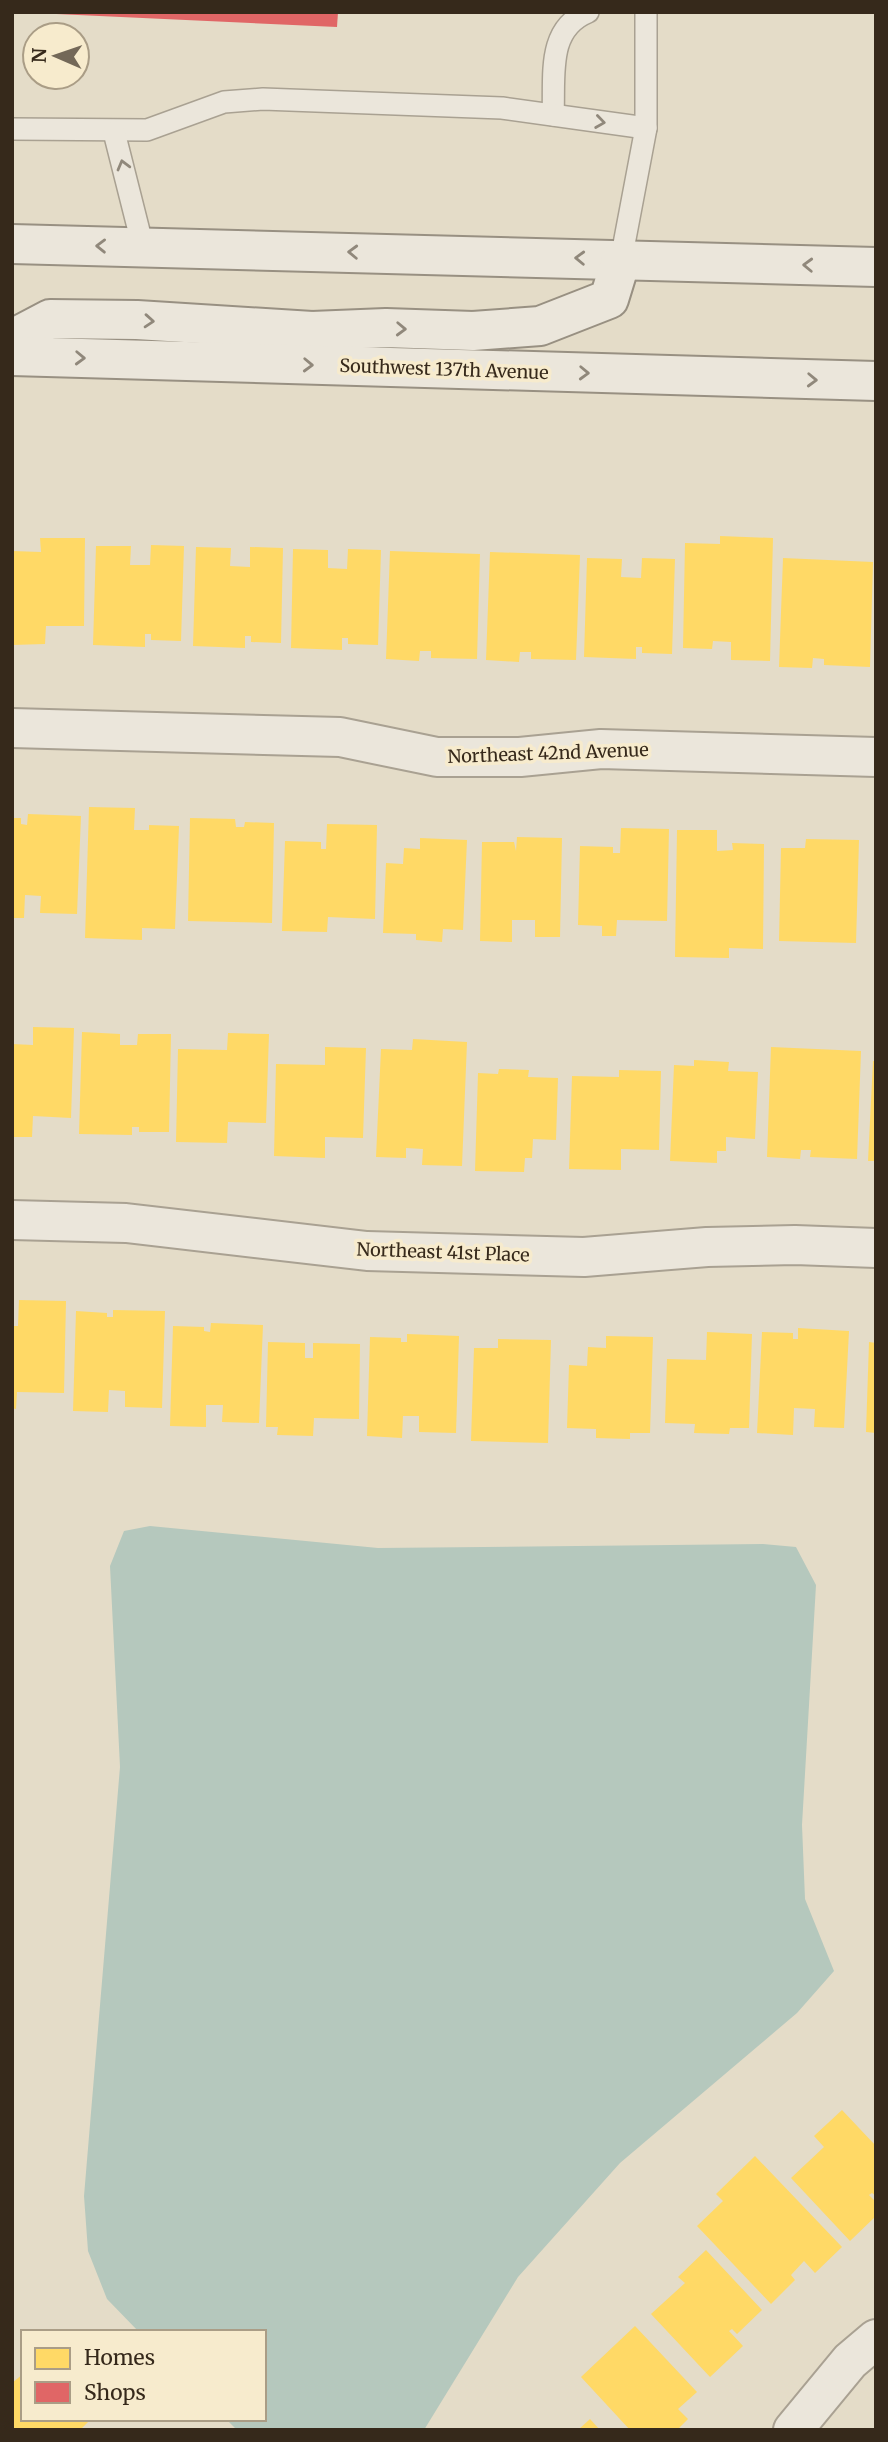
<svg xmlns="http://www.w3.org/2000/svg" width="888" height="2442" font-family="Merriweather,serif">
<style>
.water{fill:#b5c8bd}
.homes{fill:#ffd966}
.shops{fill:#e06666}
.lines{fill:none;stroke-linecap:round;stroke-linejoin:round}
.lane-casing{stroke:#a9a192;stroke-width:24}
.street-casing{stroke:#a9a192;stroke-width:42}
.secondary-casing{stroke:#989082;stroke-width:42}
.lane{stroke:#ebe6db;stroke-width:21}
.street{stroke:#ebe6db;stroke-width:38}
.secondary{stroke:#ebe6db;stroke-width:38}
.oneway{stroke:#90887b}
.labels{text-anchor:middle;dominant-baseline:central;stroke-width:7;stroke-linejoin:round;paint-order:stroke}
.street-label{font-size:18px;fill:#36291b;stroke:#f7ebcd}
</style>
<rect width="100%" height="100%" fill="#e4dcc8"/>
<!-- water -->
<path class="water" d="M150 1526 378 1548 763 1544 796 1547 816 1585 802 1825 805 1899 834 1971 797 2013 620 2163 518 2277 424 2430H237L226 2419H264V2332H139L107 2299 88 2251 84 2196 120 1767 110 1566 124 1531Z"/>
<!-- homes -->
<g class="homes">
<path d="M720 536 773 538 770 661 731 660V642L713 641 712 649 683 648 685 543 720 544Z"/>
<path d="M40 538H85L84 626H46L45 644 12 645V551L41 552Z"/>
<path d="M151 545 184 546 181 641 151 640V634H145V647L93 645 96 546H131L130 565H150Z"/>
<path d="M196 547 231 548 230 566 250 567V547L283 548 281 643 251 642V636H245V648L193 646Z"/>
<path d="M293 549 328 550V568L347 569 348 549 381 550 378 645 348 644V638H342V650L291 648Z"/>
<path d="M390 551 480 554 477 659 431 658V651H420L419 661 386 659Z"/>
<path d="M490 552 580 555 576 660 531 659V652H520L519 662 486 660Z"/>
<path d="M587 558 622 559 621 577 641 578 642 558 675 559 672 654 642 653V647H636V659L584 657Z"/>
<path d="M783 558 873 562 870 667 824 665V659L813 658 812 668 779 667Z"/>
<path d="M89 807 135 808 134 830H149V825L179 826 175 929 142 928V940L85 938Z"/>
<path d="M28 814 81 816 77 914 40 913 41 896 25 895 24 918H12V818H21V824L27 825Z"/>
<path d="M190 818 235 819 236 827H244L245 822 274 823 272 923 188 921Z"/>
<path d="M327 824 377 825 375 919 328 917 327 932 282 931 285 841 321 842V849H326Z"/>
<path d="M621 828 669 829 667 921 617 920 616 936H602V926L578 925 580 846 613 847V853H620Z"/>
<path d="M677 830H717V851L733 850 732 843 764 844 763 949 729 948V958L675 957Z"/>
<path d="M517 837 562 838 560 937H535V920H512V942L480 941 482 842H514L516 851Z"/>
<path d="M420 838 467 840 463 930 443 929 442 942 416 940V934L383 933 386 863 403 864 404 848 420 849Z"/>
<path d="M806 839 859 840 856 943 779 941 781 848H805Z"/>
<path d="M33 1027 74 1028 71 1118 33 1116 32 1137H12V1044L33 1045Z"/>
<path d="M82 1032 120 1034V1045H137L138 1034H171L169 1132H139V1127H132V1135L79 1134Z"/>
<path d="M228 1033 269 1034 266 1123 228 1122 227 1143 176 1142 178 1049 227 1050Z"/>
<path d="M413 1039 467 1042 462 1166 422 1165 423 1149 406 1148V1158L376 1157 381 1049 412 1050Z"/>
<path d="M325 1047 366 1048 363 1138 325 1137V1158L274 1156 276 1064 325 1065Z"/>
<path d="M771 1047 861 1051 857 1159 810 1157 811 1150H801L800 1159 767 1157Z"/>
<path d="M694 1060 729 1062 728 1071 758 1072 755 1139 726 1137V1151H717V1163L670 1161 674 1065 694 1066Z"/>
<path d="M873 1061H876V1161H868Z"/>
<path d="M499 1069 529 1070 528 1077 558 1078 556 1140 533 1139 532 1158H525L524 1172 475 1171 478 1073 498 1074Z"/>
<path d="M619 1070 661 1071 659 1150 621 1149V1170L569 1169 572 1076 619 1077Z"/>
<path d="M19 1300 66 1301 64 1393 17 1392 16 1409 12 1408V1326H18Z"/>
<path d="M113 1310 165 1311 162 1408 125 1407V1391L109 1390 108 1412 73 1411 76 1311 107 1313V1317H113Z"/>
<path d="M211 1323 263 1325 259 1423 222 1422 223 1405H206V1427L170 1426 173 1326 204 1327V1331L210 1332Z"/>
<path d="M798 1328 849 1331 844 1428 814 1427 815 1409 794 1408 793 1435 757 1433 762 1332 793 1333V1339H798Z"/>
<path d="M707 1332 752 1334 749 1428H730L729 1434 694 1433 695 1424 665 1423 667 1359 706 1360Z"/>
<path d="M407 1334 459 1336 456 1433 419 1432V1416H403L402 1438 367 1436 370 1337 401 1338V1342H407Z"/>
<path d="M606 1336 653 1337 650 1433H630V1439L596 1438V1429L567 1428 569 1365 587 1366 588 1347 606 1348Z"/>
<path d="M498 1339 551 1340 548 1443 471 1441 474 1348H498Z"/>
<path d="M268 1342 305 1343V1358H313V1343L360 1344 359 1419 314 1418 313 1436 277 1435 278 1427H266Z"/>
<path d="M869 1342 876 1343V1433L866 1432Z"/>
<path d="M842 2110 876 2146V2196L872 2193 869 2195 876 2202V2216L850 2241 791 2178 824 2147 814 2136Z"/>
<path d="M755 2156 842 2247 815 2273 804 2261 791 2275 795 2280 771 2304 697 2226 723 2201 716 2194Z"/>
<path d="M706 2250 762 2310 737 2334 732 2329 729 2331 743 2346 710 2377 651 2314 685 2283 678 2277Z"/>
<path d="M635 2326 697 2392 678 2409 688 2419 677 2430H630L581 2377Z"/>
<path d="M23 2374V2419H91L80 2430H12V2383Z"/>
<path d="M590 2419 600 2430H578Z"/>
</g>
<!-- shops -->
<path class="shops" d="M13 12H338L337 27Z"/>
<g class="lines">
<defs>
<g id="lane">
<path d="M553 115C555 77 546 29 588 12"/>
<path d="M12 129 147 130 224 102 263 99 502 108 646 128"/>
<path d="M114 132 143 247"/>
<path d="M621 260 646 128V12"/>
</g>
<g id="street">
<path d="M12 728 340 737 437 757H520L601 749 876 757"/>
<path d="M12 1220 126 1223 367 1251 584 1257 707 1247 795 1245 876 1248"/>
<path d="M793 2430 850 2361 876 2339"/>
</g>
<g id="secondary">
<path d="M12 244 876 267"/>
<path d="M12 339 50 319 137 320 312 331 386 328 473 331 540 326 609 299 621 260"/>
<path d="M12 356 876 381"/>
</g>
</defs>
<!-- lane casing -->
<use href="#lane" class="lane-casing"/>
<!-- street casing -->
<use href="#street" class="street-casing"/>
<!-- secondary casing -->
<use href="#secondary" class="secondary-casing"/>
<!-- lane -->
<use href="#lane" class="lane"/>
<!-- street -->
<use href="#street" class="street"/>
<!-- secondary -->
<use href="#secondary" class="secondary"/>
</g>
<!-- one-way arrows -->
<defs><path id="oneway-chevron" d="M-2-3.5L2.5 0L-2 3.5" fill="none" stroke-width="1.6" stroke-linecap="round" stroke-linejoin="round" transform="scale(1.75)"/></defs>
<g class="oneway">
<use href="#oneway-chevron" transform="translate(600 122) rotate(8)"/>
<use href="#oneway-chevron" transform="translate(123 165) rotate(-105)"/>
<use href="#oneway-chevron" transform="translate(101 246) rotate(-179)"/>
<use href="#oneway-chevron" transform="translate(353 252) rotate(-178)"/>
<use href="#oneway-chevron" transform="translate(580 258) rotate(-178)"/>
<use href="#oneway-chevron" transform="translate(808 265) rotate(-178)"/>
<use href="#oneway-chevron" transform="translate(149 321) rotate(4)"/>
<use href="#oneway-chevron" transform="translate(401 329) rotate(2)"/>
<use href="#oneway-chevron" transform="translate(80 358) rotate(2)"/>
<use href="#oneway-chevron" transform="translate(308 365) rotate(2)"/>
<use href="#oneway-chevron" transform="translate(584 373) rotate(2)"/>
<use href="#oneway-chevron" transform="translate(812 380) rotate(2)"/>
</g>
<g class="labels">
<!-- street labels -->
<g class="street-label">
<text transform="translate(444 369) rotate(2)">Southwest 137th Avenue</text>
<text transform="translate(548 753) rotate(-2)">Northeast 42nd Avenue</text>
<text transform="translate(443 1252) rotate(2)">Northeast 41st Place</text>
</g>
</g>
<!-- border -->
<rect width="888" height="2442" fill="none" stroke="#36291b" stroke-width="28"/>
<!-- legend -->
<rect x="21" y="2330" width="245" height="91" fill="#f7ebcd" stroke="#aa9d86" stroke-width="2"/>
<rect x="35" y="2348" width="35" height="21" fill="#ffd966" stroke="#aa9d86" stroke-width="2"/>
<text x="84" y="2365" font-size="21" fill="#36291b">Homes</text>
<rect x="35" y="2382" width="35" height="21" fill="#e06666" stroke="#aa9d86" stroke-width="2"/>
<text x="84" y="2400" font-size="21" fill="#36291b">Shops</text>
<!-- north arrow -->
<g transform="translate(56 56) rotate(272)"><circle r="33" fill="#f7ebcd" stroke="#aa9d86" stroke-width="2"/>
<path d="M0-5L12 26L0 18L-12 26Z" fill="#736858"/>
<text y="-10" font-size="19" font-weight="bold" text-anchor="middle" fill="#36291b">N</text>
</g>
</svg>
